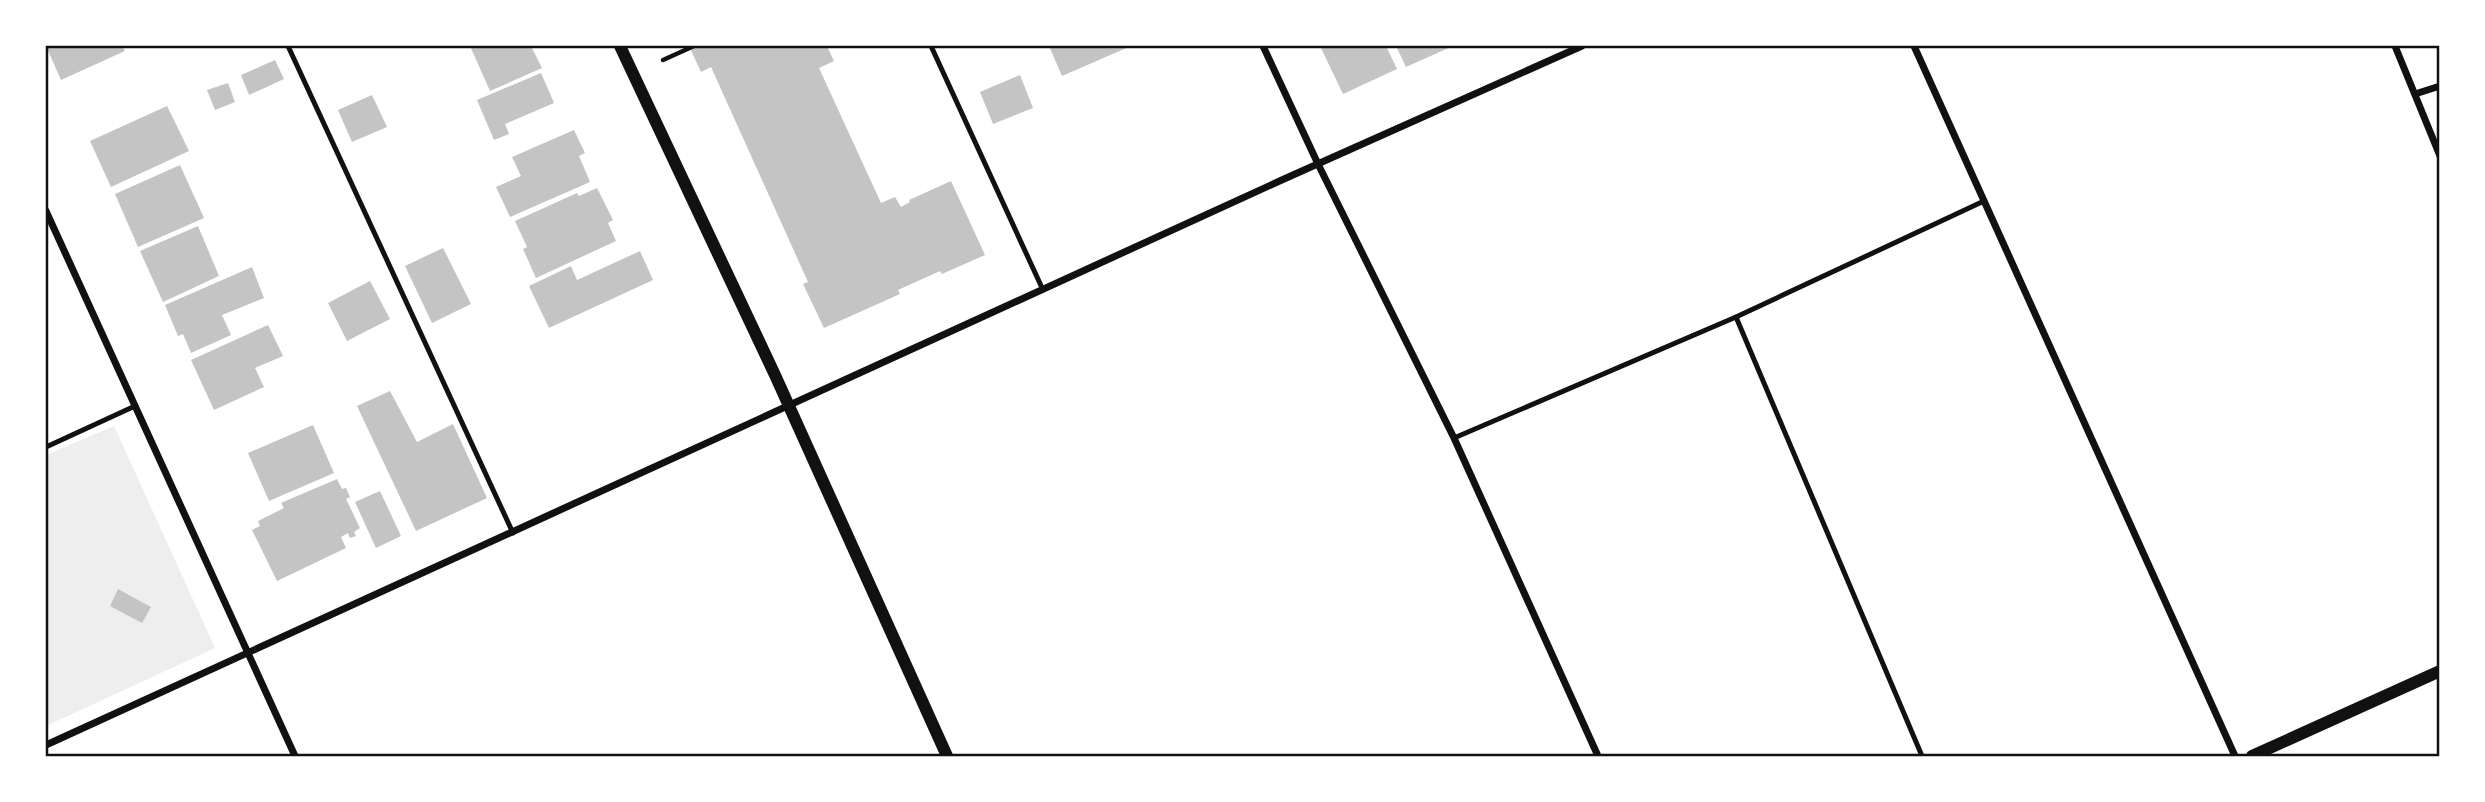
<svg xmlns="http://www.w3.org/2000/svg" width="2485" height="802" font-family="'Roboto Serif',serif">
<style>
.green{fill:#eee}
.building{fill:#c4c4c4}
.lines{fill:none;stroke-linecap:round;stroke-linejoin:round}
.path{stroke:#111;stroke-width:4.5}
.service{stroke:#111;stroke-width:5}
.minor{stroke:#111;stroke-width:7}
.tertiary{stroke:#111;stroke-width:12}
.neatline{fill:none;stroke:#111;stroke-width:2.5}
</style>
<rect width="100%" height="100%" fill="#fff"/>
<!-- green -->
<path class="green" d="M114 426 215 648 46 726V455Z"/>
<!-- building -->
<g class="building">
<path d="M46 46H122L125 51 61 80Z"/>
<path d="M470 46H531L542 68 490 91Z"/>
<path d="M689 46H827L834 61 819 68 881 203 895 197 901 207 910 202 909 200 951 181 985 255 942 274 940 271 898 290 900 294 824 328 803 284 808 282 711 67 701 72Z"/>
<path d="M1049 46H1131L1062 76Z"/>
<path d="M1320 46H1386L1397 69 1343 94Z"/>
<path d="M1396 46H1453L1406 67Z"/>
<path d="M275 60 284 79 249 95 241 75Z"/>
<path d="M541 73 554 103 505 124 509 134 494 140 477 100Z"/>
<path d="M1020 75 1033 108 993 124 980 92Z"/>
<path d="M228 83 235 102 215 110 207 90Z"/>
<path d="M372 95 387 127 352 142 338 110Z"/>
<path d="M167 106 189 151 111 187 90 141Z"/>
<path d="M574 130 585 153 579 156 590 182 510 217 496 187 521 176 512 157Z"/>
<path d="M180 165 204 218 138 247 115 194Z"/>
<path d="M597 188 613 220 608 223 616 241 536 278 523 249 527 247 515 221 577 193 579 196Z"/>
<path d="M198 226 219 276 163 302 140 251Z"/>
<path d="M443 248 471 304 432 323 405 266Z"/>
<path d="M640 251 653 280 549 328 529 286 571 266 577 280Z"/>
<path d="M252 267 264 298 222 315 231 335 191 353 183 334 178 336 165 305Z"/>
<path d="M370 281 390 319 347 341 328 303Z"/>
<path d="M268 325 283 356 255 368 264 387 214 410 191 360Z"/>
<path d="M390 391 417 442 453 424 487 498 416 531 357 406Z"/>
<path d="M313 425 334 473 269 501 248 453Z"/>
<path d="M337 479 342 489 346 488 350 497 346 499 360 528 354 532 356 536 350 538 348 533 341 537 346 548 277 581 252 530 260 526 258 521 284 508 281 503Z"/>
<path d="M380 491 401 536 376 548 355 502Z"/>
<path d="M118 589 151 607 142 623 110 606Z"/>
</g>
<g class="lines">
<!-- path -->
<path class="path" d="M663 60 694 46"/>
<!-- service -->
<g class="service">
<path d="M288 46 513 533"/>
<path d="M931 46 1043 290"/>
<path d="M1736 317 1922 756"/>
<path d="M1454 438 1736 317 1984 201"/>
<path d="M46 447 135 406"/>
</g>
<!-- minor -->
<g class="minor">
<path d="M1263 46 1318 164 1454 438 1598 756"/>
<path d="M1914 46 2235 756"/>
<path d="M2395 46 2440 156"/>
<path d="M2415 94 2440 86"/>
<path d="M46 211 295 756"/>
<path d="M46 745 1284 179 1582 46"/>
</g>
<!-- tertiary -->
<g class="tertiary">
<path d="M620 46 775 375 947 756"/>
<path d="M2252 756 2440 671"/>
</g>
</g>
<!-- border -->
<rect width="2485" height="802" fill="none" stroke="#ffffff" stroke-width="94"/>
<rect x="47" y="47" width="2391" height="708" class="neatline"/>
</svg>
